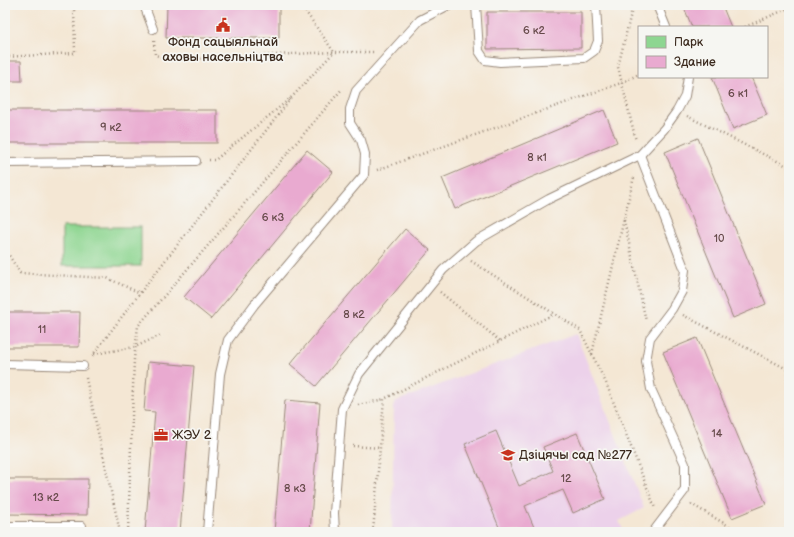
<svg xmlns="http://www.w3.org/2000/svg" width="794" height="537" font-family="'Balsamiq Sans',sans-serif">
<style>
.built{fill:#ecd1ea}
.green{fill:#8ed691;stroke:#648058}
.building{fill:#e9aad0}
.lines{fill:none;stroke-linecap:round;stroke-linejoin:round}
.service-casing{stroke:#988879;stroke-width:10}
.path{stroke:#988879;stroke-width:2.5;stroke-dasharray:1 3;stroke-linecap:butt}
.service{stroke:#fff;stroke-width:8}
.labels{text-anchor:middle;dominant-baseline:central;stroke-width:3.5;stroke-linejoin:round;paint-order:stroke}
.number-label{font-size:11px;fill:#664a4a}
.poi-label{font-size:13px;fill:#3b2a1e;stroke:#f6f6f2;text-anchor:start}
</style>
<rect width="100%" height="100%" fill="#f6f6f2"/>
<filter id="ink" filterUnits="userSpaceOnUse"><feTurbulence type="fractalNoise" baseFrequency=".025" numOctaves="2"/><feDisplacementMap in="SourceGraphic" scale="8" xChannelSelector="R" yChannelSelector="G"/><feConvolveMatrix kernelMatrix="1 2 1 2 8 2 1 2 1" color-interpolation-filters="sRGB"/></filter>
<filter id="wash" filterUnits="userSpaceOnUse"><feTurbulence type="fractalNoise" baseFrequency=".012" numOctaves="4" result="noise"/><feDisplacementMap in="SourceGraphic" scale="16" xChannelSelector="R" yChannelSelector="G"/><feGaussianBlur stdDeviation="0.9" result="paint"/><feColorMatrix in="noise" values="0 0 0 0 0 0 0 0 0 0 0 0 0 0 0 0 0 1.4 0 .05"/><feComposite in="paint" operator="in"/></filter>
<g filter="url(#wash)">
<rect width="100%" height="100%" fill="#f4e7d4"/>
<!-- built -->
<path class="built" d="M576 334 644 508 619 521 624 532H392L394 402Z"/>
<!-- green -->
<rect class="green" x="62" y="227" width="79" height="39"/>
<g id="blocks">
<!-- building -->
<g class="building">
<path d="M167 5H279V38H166Z"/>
<path d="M683 5H722L731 27H692Z"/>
<path d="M487 12H581V48L487 49Z"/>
<path d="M5 61H21L22 81H5Z"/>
<path d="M712 77H751L767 115 733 129Z"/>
<rect x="5" y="110" width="212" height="33"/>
<path d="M604 110 617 142 455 209 442 178Z"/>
<path d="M698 138 766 304 733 318 665 152Z"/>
<path d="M307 150 333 172 211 319 184 297Z"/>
<path d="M405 229 430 250 316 386 290 364Z"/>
<path d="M5 312H80L79 347H5Z"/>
<path d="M697 338 766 504 732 518 663 352Z"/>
<path d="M148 362 194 366 180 532H145L155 412 144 411Z"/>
<path d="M285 400 320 403 310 532H274Z"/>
<path d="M496 431 519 486 553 471 543 447 577 433 605 499 573 513 563 490 525 506 536 532H501L465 444Z"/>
<path d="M5 479H88L87 515 5 514Z"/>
</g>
</g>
</g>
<g filter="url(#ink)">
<use href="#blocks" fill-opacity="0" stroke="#988879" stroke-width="1"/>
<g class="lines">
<defs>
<g id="service">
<path d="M144 5 153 29"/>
<path d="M476 5 479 51 485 60 500 62 584 58 594 51 598 41 596 5"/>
<path d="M657 5 666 27"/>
<path d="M640 155 685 270 682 291 672 309 650 338 646 361 651 389 685 464V490L653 532"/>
<path d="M5 163 196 161"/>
<path d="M5 364 83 366"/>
<path d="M5 526H82"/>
<path d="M207 532 220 374 228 340 254 305 364 175 365 154 361 140 350 123V109L356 91 420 20 449 5"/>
<path d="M335 532 334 513 342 409 359 374 443 270 476 241 549 199 640 155 664 129 677 111 685 96 688 77"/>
</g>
</defs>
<!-- service casing -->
<use href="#service" class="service-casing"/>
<!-- path -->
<g class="path">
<path d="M633 5 618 67 636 141"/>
<path d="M745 27 789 8"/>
<path d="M154 41 155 55 173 60 334 52H374"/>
<path d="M5 57 75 53 74 5"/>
<path d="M687 116 789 167"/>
<path d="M209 160H215L292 97 334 52 301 5"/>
<path d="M377 170 621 83 639 74"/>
<path d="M624 220 646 321"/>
<path d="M5 249 20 273 107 278 140 293"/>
<path d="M471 261 580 330 606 383 655 508"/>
<path d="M440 292 500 341"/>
<path d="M789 302 787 369 789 496"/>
<path d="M683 315 787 369"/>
<path d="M94 354 135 347 161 335"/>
<path d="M592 354 634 177"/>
<path d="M92 356 140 293 292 97"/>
<path d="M86 378 120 532"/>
<path d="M358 405 384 399"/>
<path d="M353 446 380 448"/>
<path d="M691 504 739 532"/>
<path d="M128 532 134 359 138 326 251 196 342 89"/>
<path d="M373 532 384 399 554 314"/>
</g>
<!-- service -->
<use href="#service" class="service"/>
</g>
</g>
<!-- icons -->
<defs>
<symbol id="civic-bare" viewBox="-9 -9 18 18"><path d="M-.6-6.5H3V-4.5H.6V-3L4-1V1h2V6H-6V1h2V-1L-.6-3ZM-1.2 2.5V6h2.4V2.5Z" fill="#c8321e" stroke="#f6f6f2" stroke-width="2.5" paint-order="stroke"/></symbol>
<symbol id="office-bare" viewBox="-9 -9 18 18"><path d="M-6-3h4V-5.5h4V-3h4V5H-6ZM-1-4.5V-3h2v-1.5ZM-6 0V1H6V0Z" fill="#c8321e" stroke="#f6f6f2" stroke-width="2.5" paint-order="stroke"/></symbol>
<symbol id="school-bare" viewBox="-9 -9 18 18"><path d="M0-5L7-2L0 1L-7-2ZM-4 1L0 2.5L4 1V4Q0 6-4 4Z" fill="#c8321e" stroke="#f6f6f2" stroke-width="2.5" paint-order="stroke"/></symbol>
</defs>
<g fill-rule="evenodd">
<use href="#civic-bare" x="213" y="15" width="20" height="20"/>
<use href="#office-bare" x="151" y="425" width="20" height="20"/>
<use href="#school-bare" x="498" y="445" width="20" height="20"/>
</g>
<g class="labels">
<!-- number labels -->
<g class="number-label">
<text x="534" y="30">6 к2</text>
<text x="738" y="93">6 к1</text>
<text x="111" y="127">9 к2</text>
<text x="537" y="157">8 к1</text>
<text x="273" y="217">6 к3</text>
<text x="719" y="238">10</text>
<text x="354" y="314">8 к2</text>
<text x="42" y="329">11</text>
<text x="717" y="433">14</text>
<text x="566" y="478">12</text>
<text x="295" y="488">8 к3</text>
<text x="46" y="497">13 к2</text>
</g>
<!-- poi labels -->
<g class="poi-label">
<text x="223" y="42" text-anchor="middle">Фонд сацыяльнай<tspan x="223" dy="15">аховы насельніцтва</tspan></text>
<text x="172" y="435">ЖЭУ 2</text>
<text x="519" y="455">Дзіцячы сад №277</text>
</g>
</g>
<!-- margin -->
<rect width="794" height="537" fill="none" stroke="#f6f6f2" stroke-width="20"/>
<!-- legend -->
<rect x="638" y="26" width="130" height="52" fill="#f6f6f2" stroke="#aba49d"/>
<rect x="646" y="36" width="20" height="12" fill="#8ed691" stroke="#aba49d"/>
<text x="674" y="46" font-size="12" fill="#3b2a1e">Парк</text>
<rect x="646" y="56" width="20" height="12" fill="#e9aad0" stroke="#aba49d"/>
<text x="674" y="66" font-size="12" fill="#3b2a1e">Здание</text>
</svg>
